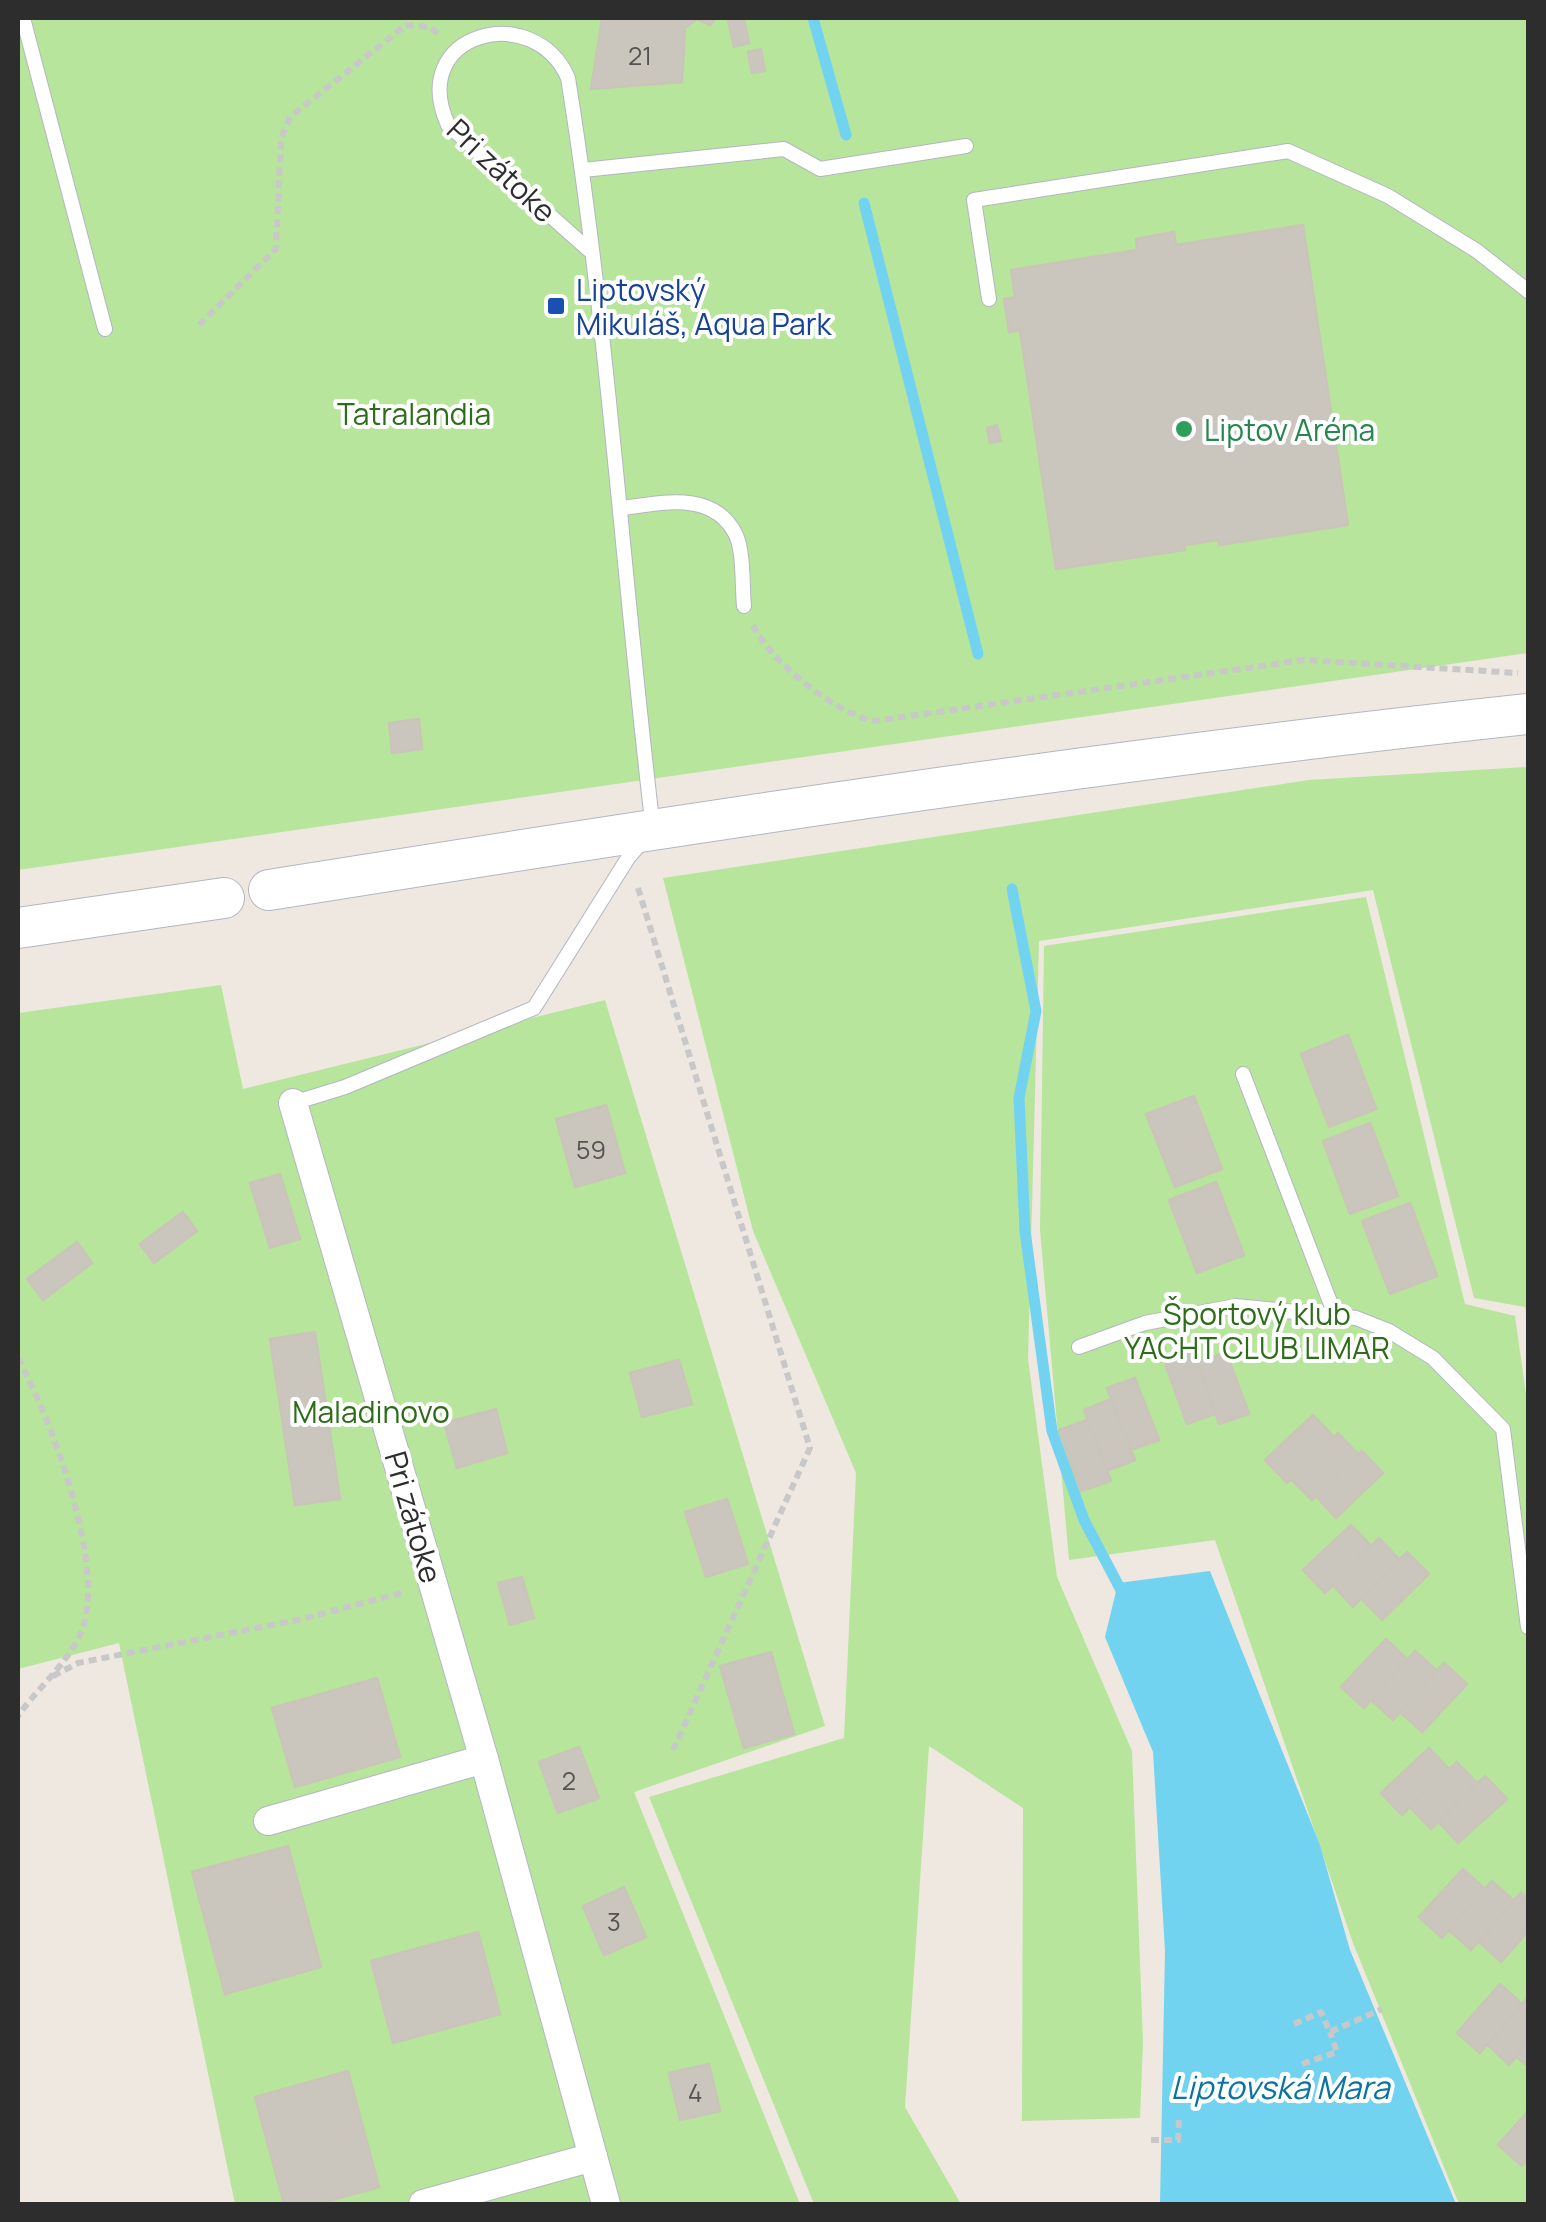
<svg xmlns="http://www.w3.org/2000/svg" width="1546" height="2222" font-family="Manrope,sans-serif">
<style>
.green{fill:#b7e59c}
.water{fill:#72d3f1}
.lines{fill:none;stroke-linecap:round;stroke-linejoin:round}
.stream{stroke:#72d3f1;stroke-width:11}
.building{fill:#cac6be;stroke:#cac4b9;stroke-width:2.5}
.lane-casing{stroke:#b3b6c0;stroke-width:16}
.street-casing{stroke:#b3b6c0;stroke-width:30}
.secondary-casing{stroke:#b3b6c0;stroke-width:42}
.path{stroke:#c8c8c8;stroke-width:6;stroke-dasharray:8 5;stroke-linecap:butt}
.lane{stroke:#fff;stroke-width:14}
.street{stroke:#fff;stroke-width:28}
.secondary{stroke:#fff;stroke-width:40}
.transit-dot{fill:#1a4fb4;stroke:#fff;stroke-width:4}
.leisure-dot{fill:#2e9e5b;stroke:#fff;stroke-width:4}
.labels{text-anchor:middle;dominant-baseline:central;stroke-width:8;stroke-linejoin:round;paint-order:stroke}
.number-label{font-size:25px;fill:#545351}
.street-label{font-size:30px;fill:#2d2d2d;stroke:#fff}
.transit-label{font-size:30px;fill:#164399;stroke:#fff;text-anchor:start}
.park-label{font-size:30px;fill:#2d6d1a;stroke:#fff}
.leisure-label{font-size:30px;fill:#27864d;stroke:#fff;text-anchor:start}
.water-label{font-size:32px;font-style:italic;fill:#0b73a3;stroke:#fff}
</style>
<rect width="100%" height="100%" fill="#eee8e0"/>
<!-- green -->
<g class="green">
<path d="M18 18H1528V653L18 870Z"/>
<path d="M1528 767V1325L1525 1307 1474 1298 1373 890 1039 941 1028 1359 1057 1577 1132 1751 1143 2042 1140 2118 1022 2121 1023 1808 929 1746 905 2107 961 2204H814L649 1797 844 1738 856 1473 753 1231 663 878 1309 780Z"/>
<path d="M1366 897 1465 1304 1515 1316 1528 1409V2204H1459L1353 1943 1215 1540 1069 1560 1040 1230 1044 946Z"/>
<path d="M221 985 243 1089 605 1000 825 1726 634 1792 800 2204H235L119 1643 18 1669V1013Z"/>
</g>
<!-- water -->
<path class="water" d="M1210 1571 1320 1845 1350 1950 1456 2204H1160L1165 1951 1153 1752 1105 1637 1118 1583Z"/>
<g class="lines">
<!-- stream -->
<g class="stream">
<path d="M813 18 846 135"/>
<path d="M864 203 978 654"/>
<path d="M1012 889 1036 1011 1019 1098 1025 1231 1052 1431 1084 1520 1123 1594"/>
</g>
</g>
<!-- building -->
<g class="building">
<path d="M602 18H716L710 25 697 19 685 28 682 82 591 89Z"/>
<path d="M744 18 749 43 734 47 728 20Z"/>
<path d="M761 49 765 71 752 73 748 52Z"/>
<path d="M1303 225 1348 525 1219 545 1218 540 1184 545 1185 550 1056 569 1020 330 1009 332 1004 299 1015 297 1011 270 1137 250 1136 239 1174 232 1176 245Z"/>
<path d="M997 425 1001 441 990 443 987 428Z"/>
<path d="M419 719 422 749 392 753 389 723Z"/>
<path d="M1348 1035 1376 1109 1329 1127 1301 1054Z"/>
<path d="M1194 1096 1222 1169 1175 1187 1146 1114Z"/>
<path d="M606 1105 625 1173 575 1187 556 1119Z"/>
<path d="M1370 1123 1398 1196 1350 1214 1323 1141Z"/>
<path d="M280 1174 300 1239 270 1248 250 1183Z"/>
<path d="M1216 1182 1244 1255 1197 1273 1169 1200Z"/>
<path d="M1410 1203 1437 1276 1390 1294 1362 1221Z"/>
<path d="M183 1212 197 1231 154 1263 140 1244Z"/>
<path d="M77 1242 92 1263 43 1300 27 1279Z"/>
<path d="M315 1332 340 1499 295 1505 270 1339Z"/>
<path d="M1194 1352 1215 1414 1187 1424 1165 1363Z"/>
<path d="M1226 1352 1249 1414 1219 1424 1198 1362Z"/>
<path d="M679 1360 692 1404 642 1417 630 1373Z"/>
<path d="M1135 1378 1159 1440 1131 1450 1107 1388Z"/>
<path d="M1111 1399 1135 1460 1107 1471 1084 1410Z"/>
<path d="M496 1409 507 1453 457 1468 444 1423Z"/>
<path d="M1313 1415 1333 1436 1287 1483 1265 1460Z"/>
<path d="M1087 1420 1111 1481 1081 1491 1059 1430Z"/>
<path d="M1338 1433 1358 1454 1312 1500 1291 1479Z"/>
<path d="M1362 1451 1383 1473 1336 1518 1316 1496Z"/>
<path d="M727 1499 748 1564 706 1577 685 1512Z"/>
<path d="M1351 1525 1371 1546 1325 1593 1303 1570Z"/>
<path d="M1379 1538 1399 1559 1353 1607 1333 1585Z"/>
<path d="M1407 1552 1429 1574 1382 1620 1361 1598Z"/>
<path d="M522 1577 534 1618 510 1625 498 1583Z"/>
<path d="M1386 1639 1407 1659 1364 1708 1341 1687Z"/>
<path d="M1415 1651 1437 1671 1393 1720 1371 1700Z"/>
<path d="M771 1652 794 1734 744 1748 720 1666Z"/>
<path d="M1444 1663 1467 1684 1422 1732 1400 1712Z"/>
<path d="M377 1678 400 1757 295 1787 272 1708Z"/>
<path d="M579 1747 599 1798 558 1813 539 1762Z"/>
<path d="M1429 1748 1449 1769 1402 1815 1381 1793Z"/>
<path d="M1457 1762 1477 1783 1431 1829 1410 1807Z"/>
<path d="M1485 1776 1507 1799 1458 1843 1439 1822Z"/>
<path d="M288 1846 321 1967 225 1994 192 1872Z"/>
<path d="M1463 1869 1485 1889 1442 1938 1419 1917Z"/>
<path d="M1492 1881 1514 1901 1471 1950 1449 1930Z"/>
<path d="M624 1887 646 1937 604 1955 583 1906Z"/>
<path d="M1521 1892 1528 1899V1931L1501 1962 1479 1942Z"/>
<path d="M478 1932 500 2014 393 2043 371 1961Z"/>
<path d="M1500 1984 1522 2004 1480 2053 1457 2033Z"/>
<path d="M1528 1997V2043L1509 2065 1488 2045Z"/>
<path d="M1528 2043V2067L1517 2057Z"/>
<path d="M709 2064 720 2111 680 2120 669 2073Z"/>
<path d="M348 2071 379 2187 317 2204H284L255 2097Z"/>
<path d="M1528 2111V2159L1522 2166 1498 2145Z"/>
</g>
<g class="lines">
<defs>
<g id="lane">
<path d="M23 18 105 329"/>
<path d="M583 170 784 149 820 169 966 146"/>
<path d="M989 299 974 200 1288 151 1388 196 1477 251 1528 291"/>
<path d="M623 508C662 503 714 490 736 535 744 553 742 586 744 606"/>
<path d="M1243 1074 1335 1315"/>
<path d="M293 1103 345 1087 534 1008 628 858 653 829C623 578 608 327 568 78 534 0 406 32 448 125L589 250"/>
<path d="M1079 1347 1145 1323 1236 1306 1356 1318 1389 1331 1433 1358 1503 1429 1528 1627"/>
</g>
<g id="street">
<path d="M293 1103 484 1759 606 2204"/>
<path d="M268 1821 484 1759"/>
<path d="M423 2204 593 2157"/>
</g>
<g id="secondary">
<path d="M269 890C687 823 1107 759 1528 714"/>
<path d="M18 928 224 898"/>
</g>
</defs>
<!-- lane casing -->
<use href="#lane" class="lane-casing"/>
<!-- street casing -->
<use href="#street" class="street-casing"/>
<!-- secondary casing -->
<use href="#secondary" class="secondary-casing"/>
<!-- path -->
<g class="path">
<path d="M199 325 276 249 281 139 290 117 406 25 430 27 441 36"/>
<path d="M753 625C769 660 836 714 874 721L1304 660 1518 673"/>
<path d="M638 888 810 1448 673 1750"/>
<path d="M18 1358C50 1417 111 1574 79 1637 64 1667 37 1689 18 1716"/>
<path d="M53 1676 78 1663 302 1619 405 1592"/>
<path d="M1294 2024 1321 2012 1330 2032 1382 2009"/>
<path d="M1302 2064 1337 2052 1330 2032"/>
<path d="M1151 2140H1178L1179 2120"/>
</g>
<!-- lane -->
<use href="#lane" class="lane"/>
<!-- street -->
<use href="#street" class="street"/>
<!-- secondary -->
<use href="#secondary" class="secondary"/>
</g>
<!-- markers -->
<rect class="transit-dot" x="546" y="296" width="20" height="20" rx="5"/>
<circle class="leisure-dot" cx="1184" cy="429" r="10"/>
<g class="labels">
<!-- number labels -->
<g class="number-label">
<text x="640" y="55">21</text>
<text x="591" y="1149">59</text>
<text x="569" y="1780">2</text>
<text x="614" y="1921">3</text>
<text x="695" y="2092">4</text>
</g>
<!-- street labels -->
<g class="street-label">
<text transform="translate(502 170) rotate(43)">Pri zátoke</text>
<text transform="translate(414 1517) rotate(74)">Pri zátoke</text>
</g>
<!-- transit labels -->
<g class="transit-label">
<text x="576" y="289">Liptovský<tspan x="576" dy="34">Mikuláš, Aqua Park</tspan></text>
</g>
<!-- park labels -->
<g class="park-label">
<text x="414" y="413">Tatralandia</text>
<text x="1257" y="1313">Športový klub<tspan x="1257" dy="34">YACHT CLUB LIMAR</tspan></text>
<text x="371" y="1411">Maladinovo</text>
</g>
<!-- leisure labels -->
<g class="leisure-label">
<text x="1204" y="429">Liptov Aréna</text>
</g>
<!-- water labels -->
<g class="water-label">
<text x="1280" y="2087">Liptovská Mara</text>
</g>
</g>
<!-- border -->
<rect width="1546" height="2222" fill="none" stroke="#2d2d2d" stroke-width="40"/>
</svg>
